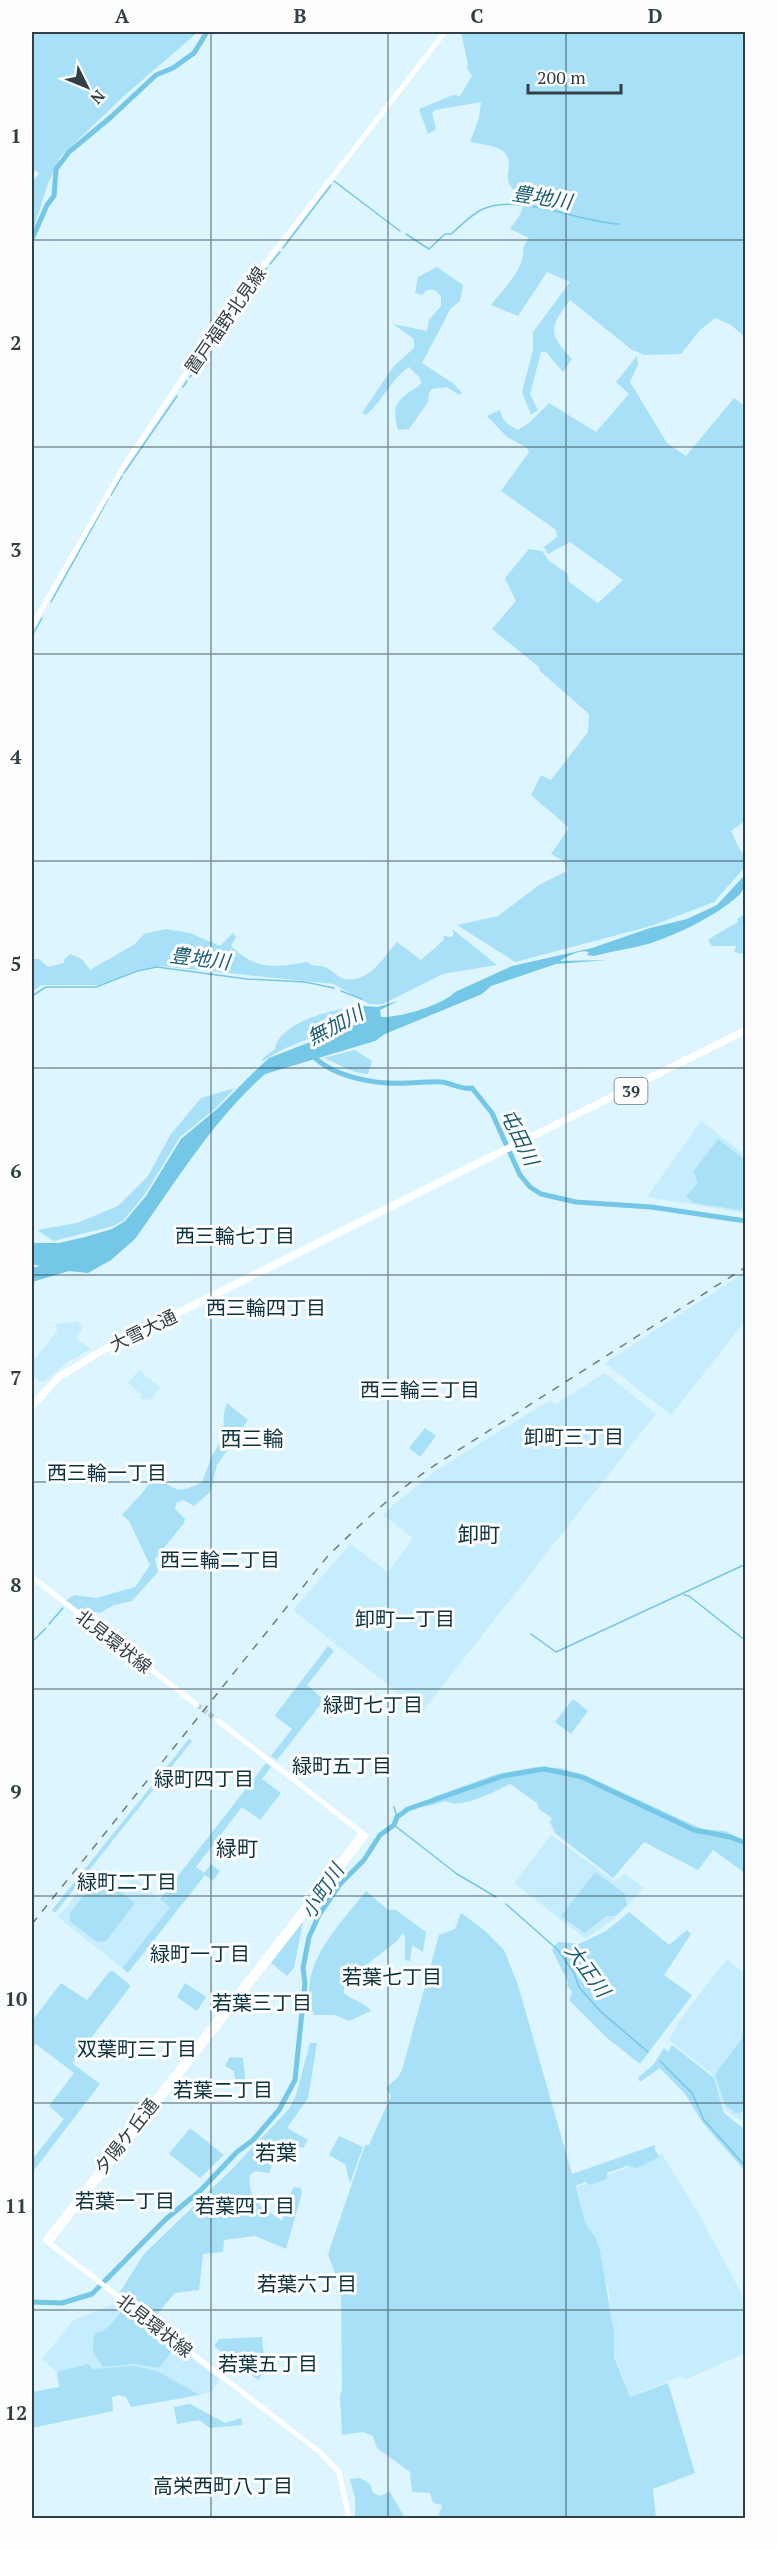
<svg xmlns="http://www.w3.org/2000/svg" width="777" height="2550" font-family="'PT Serif','Noto Sans JP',serif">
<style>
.built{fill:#c6edfd}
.green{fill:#a8e0f7}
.water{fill:#74c7e7}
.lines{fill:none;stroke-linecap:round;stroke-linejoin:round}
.stream{stroke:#74c7e7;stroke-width:1.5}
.river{stroke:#74c7e7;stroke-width:5}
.major-tunnel{stroke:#bad1d9;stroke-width:5;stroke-dasharray:5 2.5;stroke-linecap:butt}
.major{stroke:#fff;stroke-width:5}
.highway{stroke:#fff;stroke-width:7}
.rail{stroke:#6b7e85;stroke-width:1.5;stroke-dasharray:8 8;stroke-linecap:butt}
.grid{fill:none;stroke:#304046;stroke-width:1.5;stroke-opacity:0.55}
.labels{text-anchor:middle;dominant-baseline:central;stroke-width:6;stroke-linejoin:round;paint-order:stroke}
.shield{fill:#fdfdfd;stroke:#6e797d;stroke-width:1.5}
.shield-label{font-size:16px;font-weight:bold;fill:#304046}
.street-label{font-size:18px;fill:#304046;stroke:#fdfdfd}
.water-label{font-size:20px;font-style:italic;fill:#1d5e75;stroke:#fdfdfd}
.neighbourhood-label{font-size:20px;fill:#0d323f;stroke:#fdfdfd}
.quarter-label{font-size:21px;fill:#0d323f;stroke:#fdfdfd}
.neatline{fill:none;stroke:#304046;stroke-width:2}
.grid-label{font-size:20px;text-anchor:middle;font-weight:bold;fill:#304046}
</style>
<rect width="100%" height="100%" fill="#ddf5fe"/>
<!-- built -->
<g class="built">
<path d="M701 1121 745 1155V1213L647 1197Z"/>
<path d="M745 1272V1321L671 1415 605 1363Z"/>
<path d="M77 1321 84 1327 76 1338 91 1349 66 1363 44 1382H41L32 1375V1363L57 1331 56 1324Z"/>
<path d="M139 1370 160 1387 150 1401 146 1398 144 1400 140 1397 142 1395 128 1383Z"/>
<path d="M605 1373 656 1414 422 1712 293 1610 350 1544 388 1572 413 1538 383 1515 392 1506 438 1469 550 1400 556 1404Z"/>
<path d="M551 1835 614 1881 625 1874 644 1888 614 1919 586 1939 514 1883Z"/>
<path d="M98 1868 124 1888 133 1877 170 1907 122 1968 58 1917Z"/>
<path d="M727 1959 745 1974 746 2116 742 2121 725 2110 712 2074 669 2040 681 2018Z"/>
<path d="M662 2154 701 2218 745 2300V2353L687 2379 680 2376 630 2397 615 2356 609 2291 585 2224 577 2187Z"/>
<path d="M118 2302 220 2380 211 2392 200 2395 157 2371 135 2366 92 2372 91 2366 57 2372 42 2359 73 2320Z"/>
</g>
<!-- green -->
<g class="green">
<path d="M32 32H198L125 95 60 157 47 186 32 234V183L39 173 32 169Z"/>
<path d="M461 32H745V337L731 325 715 318 700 330 681 354 645 355 632 350 570 300C549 328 548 334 572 359L563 372 546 352H541L530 394 538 410 531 415 522 392 533 350V332L570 282 547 272 518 316 491 305C501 292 514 280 520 265 526 253 519 251 529 238L510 229 520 215 524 203C520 194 510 190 508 180 507 174 510 167 509 161 506 145 483 145 470 142L479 118 481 102 435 110 432 113 436 129 428 134 419 109 453 95 460 96 472 76 467 68 468 64Z"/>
<path d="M437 267 463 285 460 301 451 308 422 363 454 384 462 393 459 395 447 387 432 389 429 393 428 402 409 429 398 430C390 400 400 400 422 383L419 377 409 367C390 380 383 401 366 415L362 413 393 367 414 348V339L393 324 427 331 429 320 441 306V296L435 290H427L422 295 415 293 418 277Z"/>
<path d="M637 356 638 365 630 382 667 443 686 456 734 398 745 406 746 820 731 831 740 850 745 854V867L714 902 651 926 515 962 457 925 498 916 539 885 567 871 564 861 551 854 569 828 531 795 541 775 551 780 588 732 589 714 540 671 539 667 492 629 516 601 505 578 529 549 542 551 549 561 567 573 569 582 598 603 623 580 570 542 548 554 544 547 557 537 556 530 501 491 529 452 527 448 507 437 487 416 500 410C503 422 508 425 518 430L529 423 549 403 596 432 629 394 616 382Z"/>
<path d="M745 913V954L734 952 736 946H712L709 942V939L738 922 737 919Z"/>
<path d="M166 929 190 933 220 946 233 933 236 937 231 946C255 970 276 968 307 962 313 967 318 965 325 967 332 970 338 978 345 979 368 984 384 957 397 942L421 960 444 940 443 936 452 937 454 934 452 929 497 965 443 974 383 1004H369L334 984 160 966 136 970 99 985H41L32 992V959H39L48 967 64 963V960L70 954 82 959 90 970 135 944 144 934Z"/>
<path d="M344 1009 346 1014C331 1035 306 1038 284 1049 277 1052 270 1057 263 1061L262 1059 275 1049C278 1026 324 1011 344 1009Z"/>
<path d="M355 1050 372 1061 368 1074 355 1072 324 1058Z"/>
<path d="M235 1088 216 1108 180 1137 145 1194 124 1220 113 1226 54 1241 37 1230 77 1223 118 1206 148 1176 171 1134 201 1098Z"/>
<path d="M718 1139 745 1160V1208L739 1210 694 1203 686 1197 698 1182 693 1172Z"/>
<path d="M227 1403 248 1420 217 1465 210 1492 194 1506 183 1500 176 1503 175 1509 185 1519 184 1523 155 1559 158 1572 132 1601 114 1605 100 1613 87 1610 77 1612 64 1602 74 1595 96 1598 135 1587 150 1565 129 1521 122 1515 144 1491 153 1477C175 1485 173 1498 202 1482L212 1456 223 1437 224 1413Z"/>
<path d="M425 1428 436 1436 420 1457 409 1448Z"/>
<path d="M328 1646 334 1651 307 1685 324 1700 277 1760 271 1756 292 1729 275 1716 276 1714Z"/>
<path d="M573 1699 588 1711 571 1734 555 1722Z"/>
<path d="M189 1739 192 1741 55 1913 52 1910Z"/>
<path d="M266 1763 271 1767 262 1779 281 1793 260 1820 242 1807 196 1867 204 1873 211 1864 220 1871 213 1881 205 1875 128 1973 122 1968 170 1907 160 1899Z"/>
<path d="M536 1767 560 1768 587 1776 702 1829 725 1831 745 1841V1877L741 1870 713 1850 698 1870 644 1842 613 1878 555 1833 550 1822 552 1818 539 1809 537 1803 510 1784C495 1791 461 1810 446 1801L425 1807 433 1797 497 1774Z"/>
<path d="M595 1872 625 1894 627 1905 615 1916H606L585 1933 561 1916Z"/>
<path d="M103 1879 135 1903 106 1941 97 1942 70 1921V1913L96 1880Z"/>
<path d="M366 1891 388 1910H396L426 1932 423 1952 412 1945 410 1961 405 1960V1936L402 1934 397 1941 370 1962 344 1989V1993C352 2001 364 2001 371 2011L349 2021 335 2015H314C295 1967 339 1926 366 1891Z"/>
<path d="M629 1912 669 1945 687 1930 691 1934 664 1975 692 1995 640 2064 607 2038 569 2000 572 1992 567 1985 568 1982 552 1950 558 1942 579 1944 606 1931Z"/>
<path d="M461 1913 484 1930 504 1950 518 1985 572 2174 655 2145V2150L659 2157 637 2168 627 2166 607 2173 606 2179 591 2185 585 2182 576 2186 585 2223 596 2238 600 2251 614 2332V2357L630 2397 668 2383 695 2473 653 2489 656 2518H438L442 2505 433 2503 430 2493 412 2492 410 2472 377 2448 373 2436 363 2432 342 2435 340 2397 342 2389 341 2289 328 2254 365 2145H369L391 2096 386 2088 398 2077 402 2070 439 1935 455 1929Z"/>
<path d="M303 1922 294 1968 287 1976 271 1963Z"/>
<path d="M110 1971H113L130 1985V1987L72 2063 100 2084 35 2169 32 2171V2160L64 2119 49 2106 74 2073 36 2044 32 2048V2021L61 1983 87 2000Z"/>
<path d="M185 1983 206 1997 197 2011 177 1997Z"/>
<path d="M745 2035V2112L736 2113 725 2105 715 2074Z"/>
<path d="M310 2043H317L308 2098 287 2128 308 2140 303 2148 291 2145C280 2151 273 2160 269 2173L255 2171 250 2175C247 2203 263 2206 282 2221L291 2192 294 2187 301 2188 302 2193 286 2249 255 2236 224 2240 223 2252 203 2254 199 2290 175 2293 152 2320 120 2292 144 2254 232 2169 289 2109 296 2095Z"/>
<path d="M672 2045 714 2078 724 2113 745 2130V2171L703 2123 685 2094 660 2068 640 2082 638 2078 654 2064 664 2048 668 2052Z"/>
<path d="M230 2057 243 2058 246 2085 236 2087 234 2071 225 2066Z"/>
<path d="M190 2128 224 2155 200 2178 169 2154Z"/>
<path d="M339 2136 363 2147 350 2183 345 2164 329 2155Z"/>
<path d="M123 2309 133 2315 171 2352 159 2368 134 2364 103 2367 93 2352 94 2333C108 2332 114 2320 123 2309Z"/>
<path d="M262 2337 264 2356 272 2363 258 2380 214 2346 219 2339Z"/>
<path d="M88 2364 93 2369 135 2366 157 2371 200 2395 131 2407 126 2397 119 2395 112 2397 113 2411 32 2428V2392L59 2387 57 2372Z"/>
<path d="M190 2404 225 2423 241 2418 243 2425 210 2428 199 2420 177 2424 174 2407Z"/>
<path d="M360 2478 370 2484 373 2493 380 2496 390 2492 405 2518H355V2498L350 2479Z"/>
</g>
<!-- water -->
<path class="water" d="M745 875C746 883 744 891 738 896 716 916 676 935 648 944 630 949 612 951 594 956L587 955 589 952C580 949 568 956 560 961L607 960 556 964 491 986 482 994 385 1034 375 1041 265 1074C212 1121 176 1182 135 1239L111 1260 88 1273 69 1271 32 1282V1268L40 1266 32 1264V1243H59L85 1237 112 1229 125 1221 146 1196 181 1139 217 1109 254 1072 269 1058 331 1034 345 1020 364 1006 378 1007 398 1001 380 1010 381 1017C399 1018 443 1005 455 992L512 966 592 948 650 928 687 919 717 905Z"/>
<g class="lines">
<!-- stream -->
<g class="stream">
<path d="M334 181 400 231"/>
<path d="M406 234 429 249 445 234H451C461 226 470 215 483 209 519 193 579 222 619 224"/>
<path d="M283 248 331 185"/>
<path d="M270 264 280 252"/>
<path d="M260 277 267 268"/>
<path d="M233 312 258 280"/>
<path d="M190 377 231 315"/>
<path d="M183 387 187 381"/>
<path d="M124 473 177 396"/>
<path d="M111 495 122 476"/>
<path d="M51 602 108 499"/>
<path d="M32 636 42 618"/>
<path d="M341 991 362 999"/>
<path d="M32 996 46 987H96L137 971 157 967 247 979 305 982 334 988"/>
<path d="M684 1595 689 1596 746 1641"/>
<path d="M49 1624 63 1608"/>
<path d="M531 1634 556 1652 746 1564"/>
<path d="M32 1642 46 1628"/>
<path d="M394 1807 397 1817"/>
<path d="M394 1825 457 1874 496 1897"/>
<path d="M506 1904 558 1950 574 1973 579 1987 600 2011 648 2052"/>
<path d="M660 2061 692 2093 704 2120 746 2167"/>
</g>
<!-- river -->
<g class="river">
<path d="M32 239 47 205 54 196 56 169 69 152 111 117 156 75 173 68 194 53 207 32"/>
<path d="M312 1055C334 1078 378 1085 408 1083 419 1083 430 1081 441 1082 452 1083 462 1090 472 1088L492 1113 520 1175 530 1187 541 1194 576 1202 651 1207 746 1221"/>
<path d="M32 2302 62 2303 92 2294 166 2219 200 2191 237 2152 253 2140 279 2110 295 2080 305 1983 303 1968 309 1937 319 1915 340 1884 364 1860 380 1835 394 1825 397 1817 408 1809 503 1776 544 1769 582 1777 694 1830 730 1837 746 1843"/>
</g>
<!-- major-tunnel -->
<path class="major-tunnel" d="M197 1705 217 1720"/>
<!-- major -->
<g class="major">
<path d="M32 626 124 466 222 319 445 32"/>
<path d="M32 1577 197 1705"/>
<path d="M49 2243 366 1836 217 1720"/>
<path d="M349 2518 339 2472 321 2453 45 2240 362 1833"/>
</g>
<!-- highway -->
<path class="highway" d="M32 1406 59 1377 105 1349 746 1030"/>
<!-- rail -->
<path class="rail" d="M32 1924 327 1557C361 1523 395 1492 435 1465L746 1267"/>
</g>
<!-- grid -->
<path class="grid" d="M211 32V2518M388 32V2518M566 32V2518M32 240H746M32 447H746M32 654H746M32 861H746M32 1068H746M32 1275H746M32 1482H746M32 1689H746M32 1896H746M32 2103H746M32 2310H746"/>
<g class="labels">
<!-- shield labels -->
<rect class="shield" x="614.5" y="1078" width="33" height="26" rx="4.5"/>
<g class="shield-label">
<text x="631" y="1091">39</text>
</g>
<!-- street labels -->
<g class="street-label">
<text transform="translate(225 320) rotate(-55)">置戸福野北見線</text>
<text transform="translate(143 1330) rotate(-26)">大雪大通</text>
<text transform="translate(114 1641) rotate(38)">北見環状線</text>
<text transform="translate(126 2136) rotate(-52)">夕陽ケ丘通</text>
<text transform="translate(155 2325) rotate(38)">北見環状線</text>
</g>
<!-- water labels -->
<g class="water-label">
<text transform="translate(542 197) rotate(9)">豊地川</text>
<text transform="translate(200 958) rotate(7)">豊地川</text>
<text transform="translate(335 1025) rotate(-28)">無加川</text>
<text transform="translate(520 1137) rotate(64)">屯田川</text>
<text transform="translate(322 1891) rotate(-57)">小町川</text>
<text transform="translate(588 1970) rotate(54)">大正川</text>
</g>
<!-- neighbourhood labels -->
<g class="neighbourhood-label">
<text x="235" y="1235">西三輪七丁目</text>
<text x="266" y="1307">西三輪四丁目</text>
<text x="420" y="1389">西三輪三丁目</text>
<text x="574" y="1436">卸町三丁目</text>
<text x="107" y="1472">西三輪一丁目</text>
<text x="220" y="1559">西三輪二丁目</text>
<text x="405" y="1618">卸町一丁目</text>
<text x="373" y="1704">緑町七丁目</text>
<text x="342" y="1765">緑町五丁目</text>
<text x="204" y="1778">緑町四丁目</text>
<text x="127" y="1881">緑町二丁目</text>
<text x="200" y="1953">緑町一丁目</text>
<text x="392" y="1976">若葉七丁目</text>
<text x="262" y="2002">若葉三丁目</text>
<text x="137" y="2048">双葉町三丁目</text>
<text x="223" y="2089">若葉二丁目</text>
<text x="125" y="2200">若葉一丁目</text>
<text x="245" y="2205">若葉四丁目</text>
<text x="307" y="2283">若葉六丁目</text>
<text x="268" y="2363">若葉五丁目</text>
<text x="223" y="2485">高栄西町八丁目</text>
</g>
<!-- quarter labels -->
<g class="quarter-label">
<text x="252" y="1438">西三輪</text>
<text x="479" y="1534">卸町</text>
<text x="237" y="1848">緑町</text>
<text x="276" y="2152">若葉</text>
</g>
</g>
<!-- border -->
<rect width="777" height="2550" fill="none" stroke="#fdfdfd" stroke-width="66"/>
<!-- north arrow -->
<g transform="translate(87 87) rotate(133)" stroke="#fdfdfd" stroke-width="4.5" paint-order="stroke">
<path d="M0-4.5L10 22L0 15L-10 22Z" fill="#304046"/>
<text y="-9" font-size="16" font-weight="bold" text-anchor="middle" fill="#304046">N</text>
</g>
<!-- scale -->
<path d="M528 84v9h93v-9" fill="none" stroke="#304046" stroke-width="3"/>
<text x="537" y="84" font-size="18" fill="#304046" stroke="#fdfdfd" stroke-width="4.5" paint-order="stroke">200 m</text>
<rect x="33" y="33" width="711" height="2484" class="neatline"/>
<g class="grid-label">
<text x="122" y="23">A</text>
<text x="300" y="23">B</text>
<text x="477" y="23">C</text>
<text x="655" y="23">D</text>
<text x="16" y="143">1</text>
<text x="16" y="350">2</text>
<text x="16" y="557">3</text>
<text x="16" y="764">4</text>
<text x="16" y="971">5</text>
<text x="16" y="1178">6</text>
<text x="16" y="1385">7</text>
<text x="16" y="1592">8</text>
<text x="16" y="1799">9</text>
<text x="16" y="2006">10</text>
<text x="16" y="2213">11</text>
<text x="16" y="2420">12</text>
</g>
</svg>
